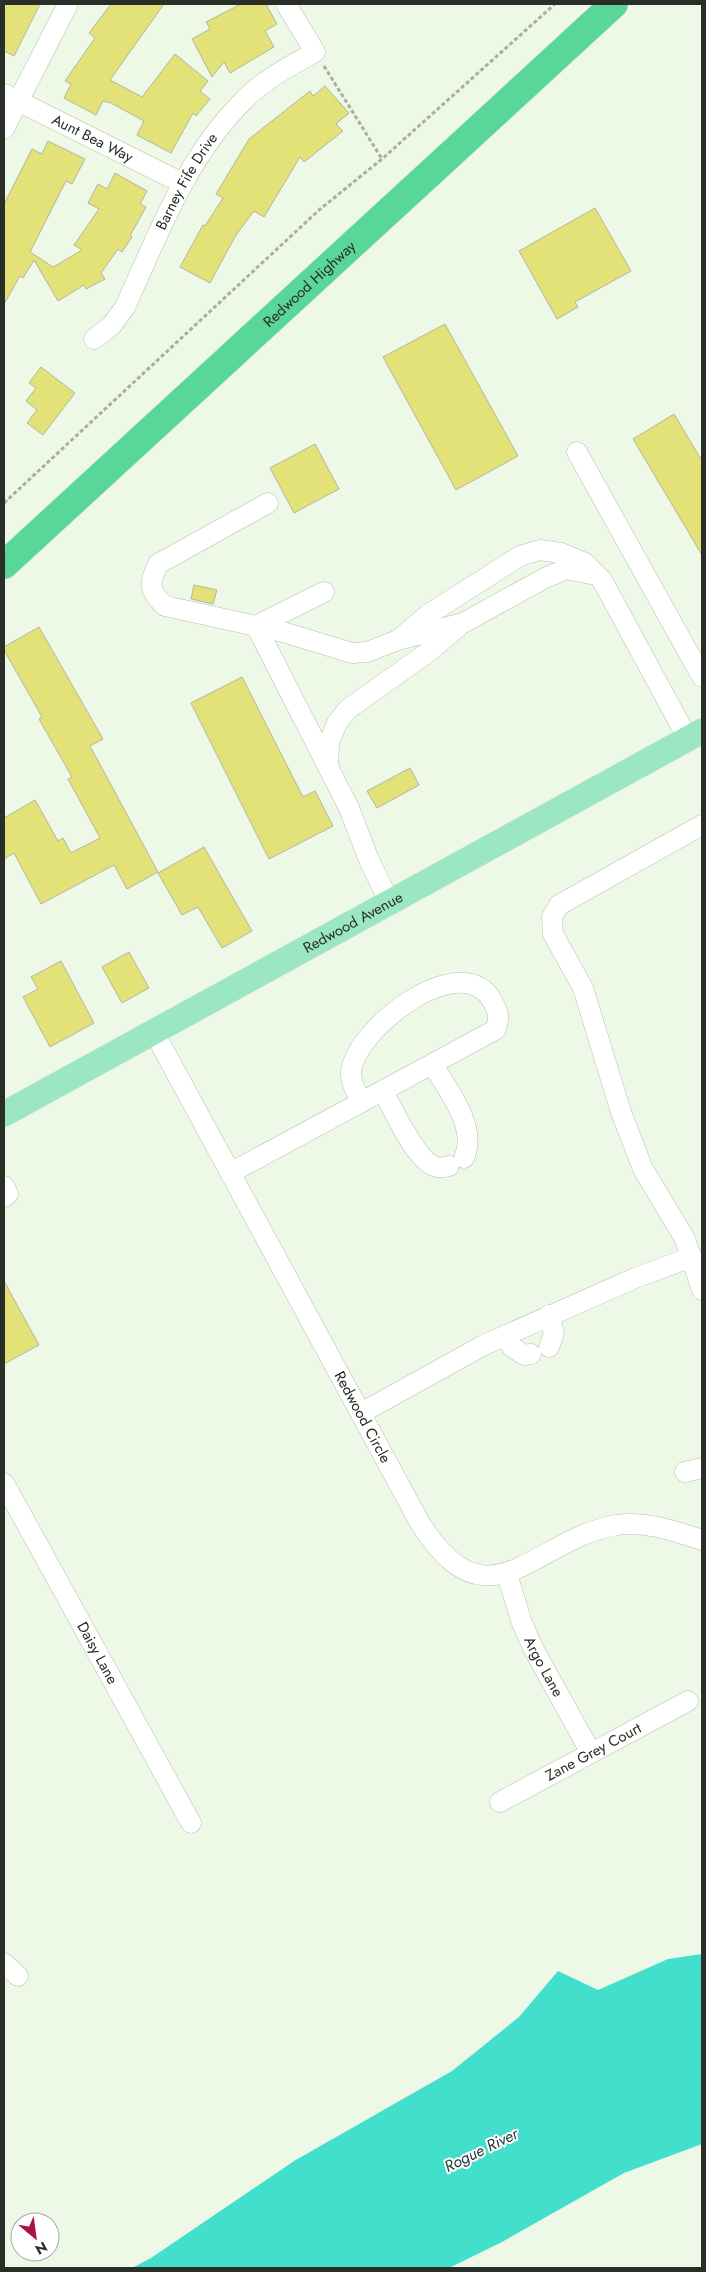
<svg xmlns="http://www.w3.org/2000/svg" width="706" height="2272" font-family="Jost,sans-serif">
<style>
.water{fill:#43dfcd}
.building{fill:#e3e278;stroke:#b4b5a0}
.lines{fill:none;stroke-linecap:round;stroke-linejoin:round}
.minor-casing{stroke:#b5c0ae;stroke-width:21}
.major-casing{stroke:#e1e2e1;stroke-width:26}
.highway-casing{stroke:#e1e2e1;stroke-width:29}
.path{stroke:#a6afa0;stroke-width:3;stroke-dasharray:4 2.5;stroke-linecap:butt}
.minor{stroke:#fff;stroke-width:20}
.major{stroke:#9be7c2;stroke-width:25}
.highway{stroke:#59d799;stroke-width:28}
.labels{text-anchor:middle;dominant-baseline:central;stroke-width:4;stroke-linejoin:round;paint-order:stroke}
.street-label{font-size:15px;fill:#292e26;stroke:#fff}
.water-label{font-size:16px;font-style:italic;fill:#243d39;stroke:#fff}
</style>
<rect width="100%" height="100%" fill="#edf9e6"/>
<!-- water -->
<path class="water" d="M702 1954V2144L624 2173 502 2242 449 2268H132L151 2258 294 2161 452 2071 519 2017 558 1971 598 1990 668 1959Z"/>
<!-- building -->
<g class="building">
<path d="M4 4H40L14 56 4 51Z"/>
<path d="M111 4H164L110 80 142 97 175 54 208 81 200 91 210 99 196 116 193 113 171 153 137 135 144 121 111 103 103 101 96 115 64 98 71 84 65 81 95 38 89 33Z"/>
<path d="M241 4H266L277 24 265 31 274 47 230 73 224 62 212 77 192 39 210 29 206 22Z"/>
<path d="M325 86 349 113 336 124 343 131 304 162 300 157 264 217 254 211 236 235 210 283 180 267 203 225 205 226 223 198 216 194 249 139 310 91 313 96Z"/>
<path d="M48 141 85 159 72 184 66 181 30 252 53 267 82 250 74 245 99 209 88 203 98 184 107 189 115 173 147 191 140 204 146 207 130 236 132 237 122 252 118 249 101 273 105 279 86 289 84 285 58 301 34 260 23 278 20 276 4 304V204L32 149 42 154Z"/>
<path d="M595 208 631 271 575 302 578 307 557 319 519 251Z"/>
<path d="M445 324 518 456 456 490 383 357Z"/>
<path d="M41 367 75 393 43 435 27 423 37 410 26 401 36 388 29 383Z"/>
<path d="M674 414 702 461V555L633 439Z"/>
<path d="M315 444 339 489 294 513 270 468Z"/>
<path d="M194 585 217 590 213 604 191 599Z"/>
<path d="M39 627 103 739 90 746 158 872 127 889 114 865 41 904 14 853 4 859V818L35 800 58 841 63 838 71 853 100 838 68 779 72 777 39 719 42 717 4 650V647Z"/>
<path d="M242 677 303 797 315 791 333 826 269 859 191 703Z"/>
<path d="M410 768 419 785 377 808 367 791Z"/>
<path d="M204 847 252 931 222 948 198 907 182 915 158 873Z"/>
<path d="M129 952 149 988 122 1003 102 967Z"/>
<path d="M61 961 94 1023 50 1047 23 997 38 989 31 977Z"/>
<path d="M4 1281 39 1345 4 1364Z"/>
</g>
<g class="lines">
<defs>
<g id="minor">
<path id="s1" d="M4 94 182 183"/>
<path d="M4 129 68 4"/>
<path id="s2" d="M94 339 112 325 125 307C158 235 186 158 243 101 263 80 290 66 315 52L286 4"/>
<path d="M577 452 702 677"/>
<path d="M268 503 158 564C149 584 148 590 165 606L283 632 352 653 367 652 398 640 429 614 520 556 540 550 561 553 585 563 602 580 688 739"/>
<path d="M256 626 349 808 369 860 390 903"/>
<path d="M256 626 324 592"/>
<path d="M406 638 463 623 545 578 566 569 591 574"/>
<path d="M328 767 329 743 337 723 348 709 427 653 458 627"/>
<path d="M702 825 559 905 552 917 553 934 583 988 621 1112 643 1169 685 1239 702 1290"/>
<path id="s3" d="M154 1032 420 1523C489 1633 534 1538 617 1525 647 1521 674 1531 702 1540"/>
<path d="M432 1064C448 1090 478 1127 464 1158"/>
<path d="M383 1091C393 1108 416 1163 437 1167 440 1168 445 1167 449 1166"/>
<path d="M230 1173 495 1030C500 1019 499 1013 493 1002 462 944 351 1032 351 1074 351 1084 357 1093 362 1102"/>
<path d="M4 1186 8 1194 4 1197"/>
<path d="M549 1315 554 1333 549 1347"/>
<path d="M506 1335 512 1347 524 1355 531 1354"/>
<path d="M361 1413 484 1345 635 1278 692 1257"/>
<path d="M685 1472 702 1468"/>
<path id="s4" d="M4 1483 191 1823"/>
<path id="s5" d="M507 1574 522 1623 533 1648 591 1753"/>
<path id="s6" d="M500 1802 688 1701"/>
<path d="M4 1963 18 1976"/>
</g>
<g id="major">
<path id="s7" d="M4 1114 702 731"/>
</g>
<g id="highway">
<path id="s8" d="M4 565 614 4"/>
</g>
</defs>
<!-- minor casing -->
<use href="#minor" class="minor-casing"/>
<!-- major casing -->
<use href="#major" class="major-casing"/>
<!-- highway casing -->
<use href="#highway" class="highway-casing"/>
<!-- path -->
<g class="path">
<path d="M324 66 382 159"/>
<path d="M4 503 319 210 382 159 555 4"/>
</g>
<!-- minor -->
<use href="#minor" class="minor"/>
<!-- major -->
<use href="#major" class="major"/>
<!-- highway -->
<use href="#highway" class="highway"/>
</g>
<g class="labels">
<!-- street labels -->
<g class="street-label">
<text stroke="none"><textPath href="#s1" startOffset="99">Aunt Bea Way</textPath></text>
<text stroke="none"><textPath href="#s2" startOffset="185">Barney Fife Drive</textPath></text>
<text stroke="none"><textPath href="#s8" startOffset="415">Redwood Highway</textPath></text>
<text stroke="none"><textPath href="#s7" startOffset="398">Redwood Avenue</textPath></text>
<text stroke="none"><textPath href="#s3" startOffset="438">Redwood Circle</textPath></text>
<text stroke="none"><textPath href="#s4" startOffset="194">Daisy Lane</textPath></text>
<text stroke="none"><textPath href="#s5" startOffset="100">Argo Lane</textPath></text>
<text stroke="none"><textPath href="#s6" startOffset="106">Zane Grey Court</textPath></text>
</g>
<!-- water labels -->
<g class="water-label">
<text transform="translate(481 2150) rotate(-26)">Rogue River</text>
</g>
</g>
<!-- border -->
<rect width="706" height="2272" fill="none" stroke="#292e26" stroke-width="10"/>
<!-- north arrow -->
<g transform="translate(35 2237) rotate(151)"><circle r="24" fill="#ffffff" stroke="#a9aba8"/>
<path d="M0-4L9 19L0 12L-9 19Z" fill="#a71248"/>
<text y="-8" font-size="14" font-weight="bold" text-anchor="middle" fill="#292e26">N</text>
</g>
</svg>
